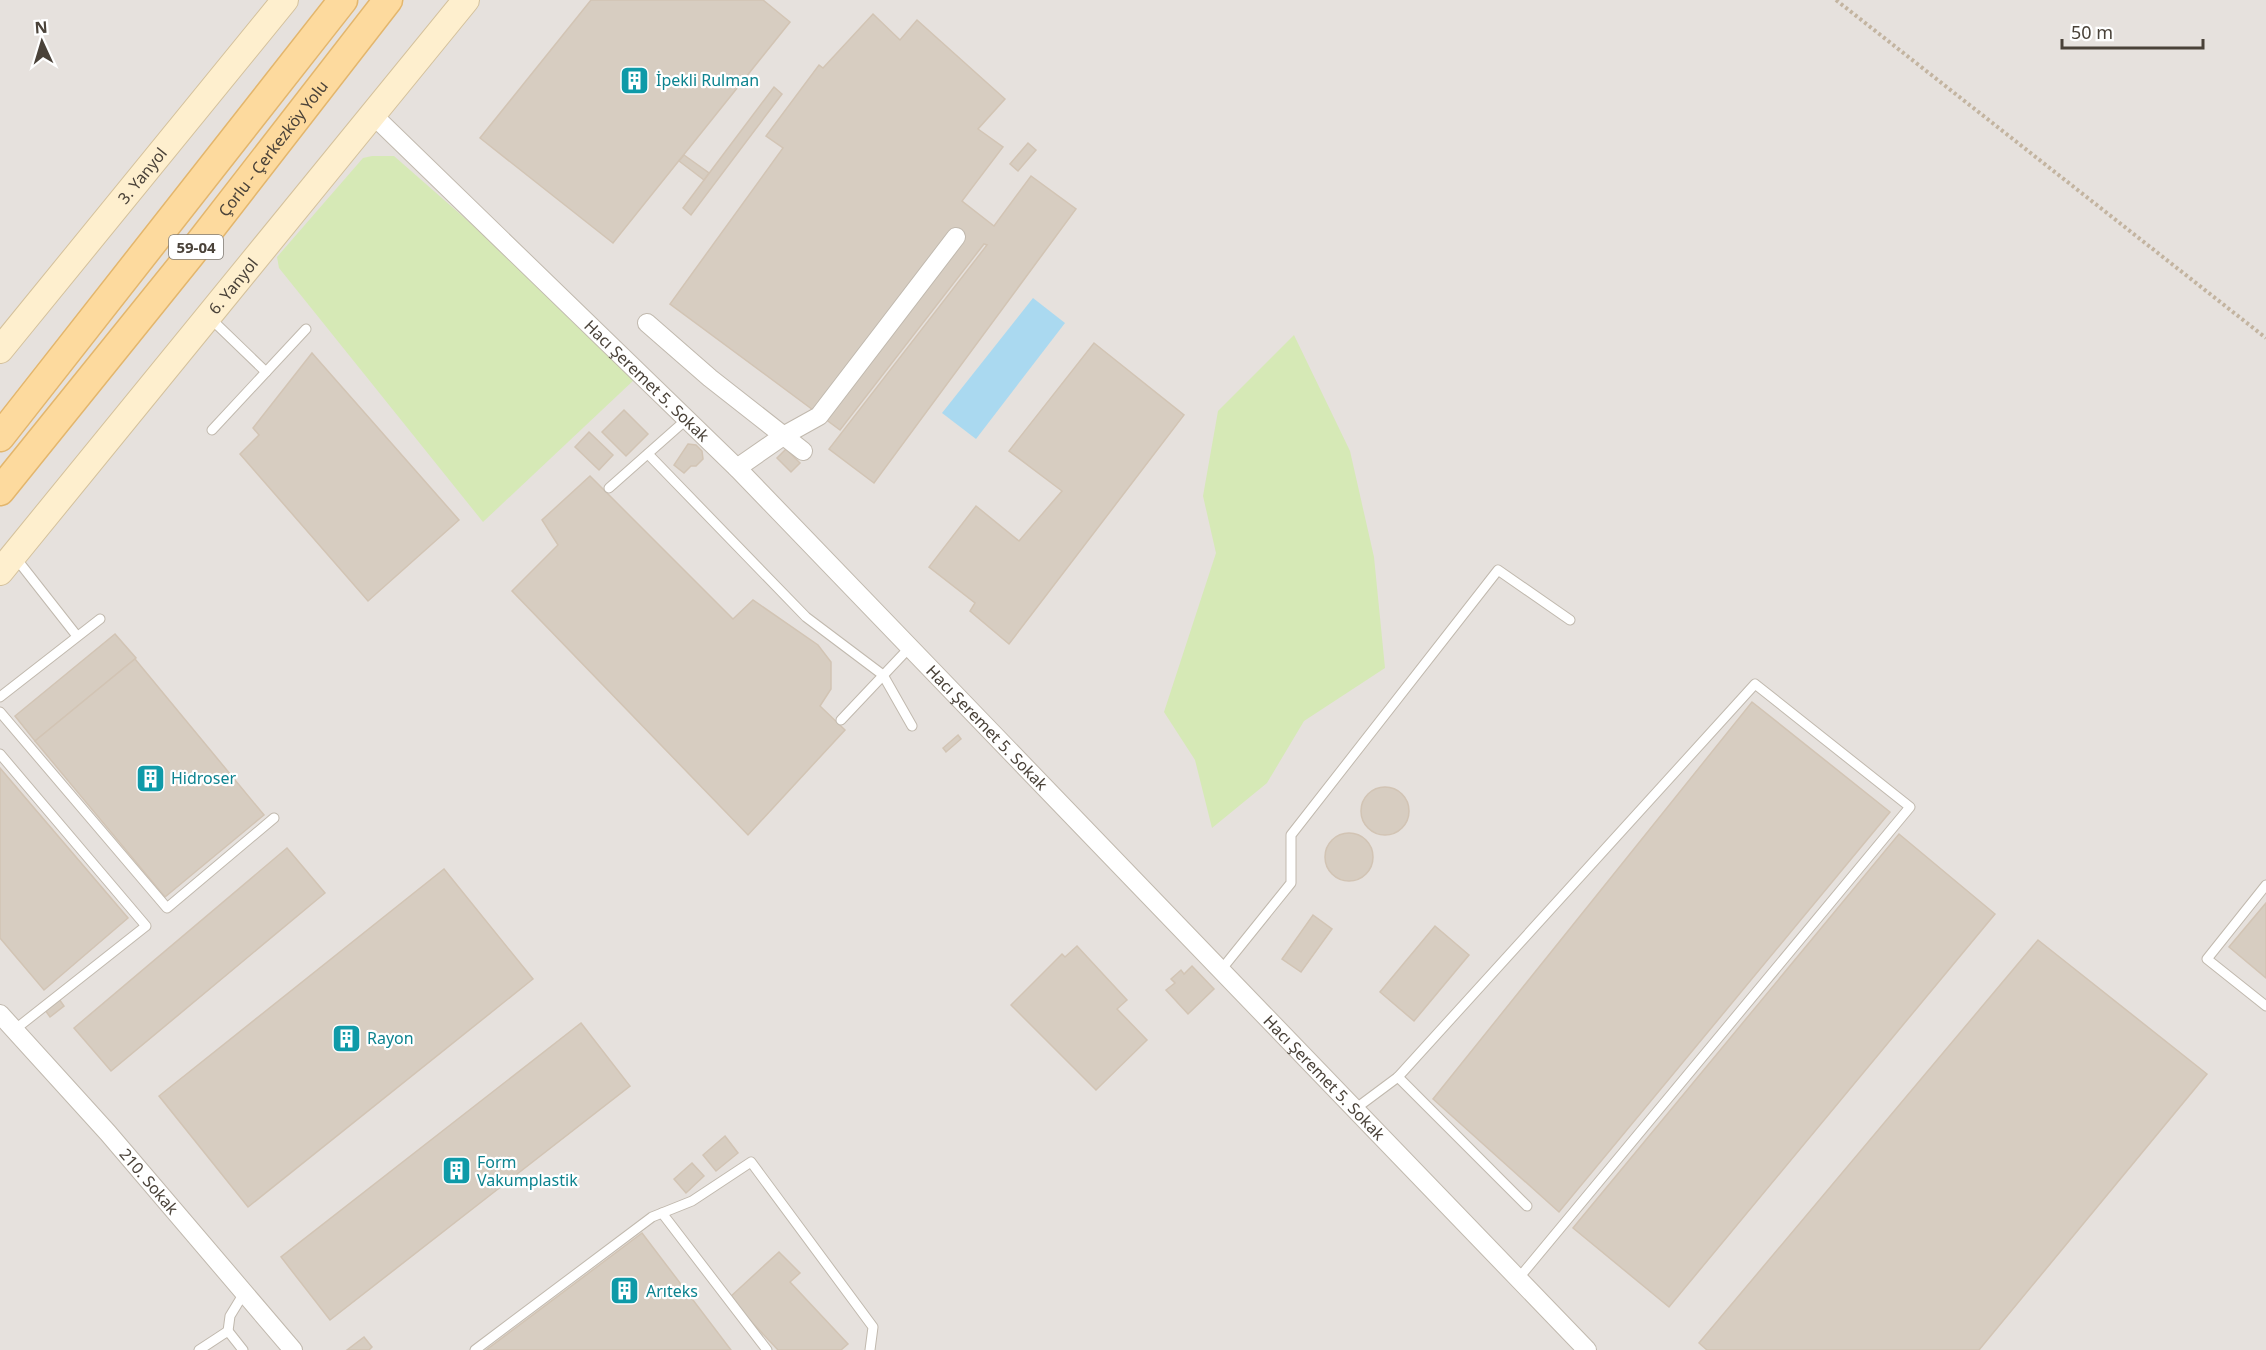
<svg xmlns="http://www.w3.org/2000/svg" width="2266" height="1350" font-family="'Noto Sans',sans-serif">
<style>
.industrial{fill:#e6e1dd}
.green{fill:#d6e9b6}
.water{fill:#aad9f0}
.building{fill:#d7cdc1;stroke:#d2c4b4;stroke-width:1.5}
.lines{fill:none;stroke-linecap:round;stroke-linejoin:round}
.lane-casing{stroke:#c1b9ae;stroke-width:11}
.street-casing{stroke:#c1b9ae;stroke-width:20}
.secondary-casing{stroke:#d4c19c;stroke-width:28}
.primary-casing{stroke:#e3b66d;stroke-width:31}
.path{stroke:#c3b4a0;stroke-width:4;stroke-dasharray:3 3;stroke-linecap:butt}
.lane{stroke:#fff;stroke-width:9}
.street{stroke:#fff;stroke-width:18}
.secondary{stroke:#feefce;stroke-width:26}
.primary{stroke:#fdda9e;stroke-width:28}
.labels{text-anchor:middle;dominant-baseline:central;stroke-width:4.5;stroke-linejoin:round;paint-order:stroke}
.shield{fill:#fff;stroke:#807b74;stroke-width:1.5}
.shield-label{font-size:15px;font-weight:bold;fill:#4a4239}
.culture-label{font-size:16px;fill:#0d838f;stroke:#fff;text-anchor:start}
.street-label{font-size:16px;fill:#4a4239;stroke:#fff}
</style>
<rect width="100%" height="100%" fill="#f6f2ec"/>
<!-- industrial -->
<rect class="industrial" x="0" y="0" width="2266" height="1350"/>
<!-- green -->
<g class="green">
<path d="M372 156H394L500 249 635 379 483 522 279 268 277 257 363 158Z"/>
<path d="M1294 335 1350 451 1374 557 1385 668 1304 721 1267 783 1212 828 1195 760 1164 712 1216 553 1203 496 1218 411Z"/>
</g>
<!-- water -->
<path class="water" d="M1033 298 1065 323 976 439 942 413Z"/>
<!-- building -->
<g class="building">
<path d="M591 0H763L790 22 613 243 480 138Z"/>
<path d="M873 14 900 40 917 20 1005 99 978 129 1003 147 962 201 994 226 1031 176 1076 209 874 483 829 449 987 245 984 244 840 430 670 304 783 148 766 136 819 65 823 68Z"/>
<path d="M774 87 782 94 691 215 683 208Z"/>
<path d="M1028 143 1036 150 1018 171 1010 164Z"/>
<path d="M684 155 709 173 704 180 679 161Z"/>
<path d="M1094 343 1184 415 1009 644 970 611 975 603 929 567 976 506 1019 541 1062 491 1009 451Z"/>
<path d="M312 353 459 520 368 601 240 454 259 435 253 428Z"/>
<path d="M624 410 648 434 626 456 602 432Z"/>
<path d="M589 432 613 455 599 470 575 447Z"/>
<path d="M688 444 696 445 702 451 703 459 696 466H691L684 473 674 465Z"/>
<path d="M786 449 800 463 791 472 777 458Z"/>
<path d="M590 476 733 619 753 600 818 645 831 662V689L820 706 845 730 748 835 512 591 558 545 542 520Z"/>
<path d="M115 634 136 658 35 741 15 716Z"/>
<path d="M135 659 264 815 165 897 35 741Z"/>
<path d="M1752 702 1890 812 1559 1212 1433 1099Z"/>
<path d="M958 735 961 739 946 752 943 748Z"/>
<path d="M0 768 128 918 44 990 0 938Z"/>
<circle cx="1385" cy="811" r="24"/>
<circle cx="1349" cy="857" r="24"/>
<path d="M1899 834 1995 914 1669 1307 1573 1228Z"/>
<path d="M287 848 325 893 111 1071 74 1028Z"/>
<path d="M444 869 533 979 248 1207 159 1096Z"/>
<path d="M2266 903V978L2229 947Z"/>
<path d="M1313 915 1332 929 1301 972 1282 959Z"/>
<path d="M1435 926 1469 955 1414 1021 1380 992Z"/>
<path d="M2038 940 2207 1074 1979 1350H1707L1699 1343Z"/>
<path d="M1077 946 1127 1000 1117 1009 1147 1040 1096 1090 1011 1005 1062 954 1065 957Z"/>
<path d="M1192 966 1214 989 1188 1014 1166 990 1175 983 1171 979 1181 970 1184 974Z"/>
<path d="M59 999 64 1006 50 1017 45 1010Z"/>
<path d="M581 1023 630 1086 330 1320 281 1257Z"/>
<path d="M725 1136 738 1153 716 1171 703 1155Z"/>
<path d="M692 1163 704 1176 686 1193 674 1179Z"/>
<path d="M642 1233 731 1350H486Z"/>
<path d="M779 1252 800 1273 790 1282 848 1344 841 1350H778L729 1298Z"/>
<path d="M364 1337 372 1347 369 1350H347Z"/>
</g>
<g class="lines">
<defs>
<g id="lane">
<path d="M209 317 266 372"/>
<path d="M212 430 306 329"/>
<path d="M648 454 806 617 883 675 912 726"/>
<path d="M609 488 687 419"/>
<path d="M15 557 77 636"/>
<path d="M0 697 100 619"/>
<path d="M0 712 167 908 274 818"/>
<path d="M841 720 910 647"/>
<path d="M0 754 146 926 13 1031"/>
<path d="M2266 885 2207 959 2266 1006"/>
<path d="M1221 970 1291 883V835L1498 570 1570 620"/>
<path d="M1398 1077 1527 1206"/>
<path d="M1355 1109 1398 1077 1755 684 1910 807 1518 1279"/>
<path d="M662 1213 767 1350"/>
<path d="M228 1331 230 1316 244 1293"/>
<path d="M199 1350 228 1331 243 1350"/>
<path d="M475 1350 652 1217 692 1201 751 1162 873 1327 870 1350"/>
</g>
<g id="street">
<path id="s1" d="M374 116 737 468 1587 1350"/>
<path d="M647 323 710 378 803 451"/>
<path d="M737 468 783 436 819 416 956 237"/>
<path id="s2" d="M0 1014 108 1133 293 1350"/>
</g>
<g id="secondary">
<path id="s3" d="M0 350 285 0"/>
<path id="s4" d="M0 572 466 0"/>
</g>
<g id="primary">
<path d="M0 437 343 0"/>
<path id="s5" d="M0 491 191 254 388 0"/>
</g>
</defs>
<!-- lane casing -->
<use href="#lane" class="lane-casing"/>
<!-- street casing -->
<use href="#street" class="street-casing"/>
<!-- secondary casing -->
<use href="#secondary" class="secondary-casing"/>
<!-- primary casing -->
<use href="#primary" class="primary-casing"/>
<!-- path -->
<path class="path" d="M1836 0 2266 338"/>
<!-- lane -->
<use href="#lane" class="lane"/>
<!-- street -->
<use href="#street" class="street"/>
<!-- secondary -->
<use href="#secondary" class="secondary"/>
<!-- primary -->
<use href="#primary" class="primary"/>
</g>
<!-- icons -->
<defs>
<symbol id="building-square" viewBox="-11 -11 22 22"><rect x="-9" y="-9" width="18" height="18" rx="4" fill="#0f9aa8" stroke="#fff"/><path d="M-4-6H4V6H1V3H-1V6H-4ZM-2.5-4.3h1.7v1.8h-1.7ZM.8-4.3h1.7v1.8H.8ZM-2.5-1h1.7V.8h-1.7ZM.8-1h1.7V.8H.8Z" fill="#fff"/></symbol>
</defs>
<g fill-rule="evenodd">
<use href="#building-square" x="618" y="64" width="33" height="33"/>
<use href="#building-square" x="134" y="762" width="33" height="33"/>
<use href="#building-square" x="330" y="1022" width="33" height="33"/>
<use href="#building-square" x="440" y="1154" width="33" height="33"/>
<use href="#building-square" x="608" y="1274" width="33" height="33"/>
</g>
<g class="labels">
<!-- shield labels -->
<rect class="shield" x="169" y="235" width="54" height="24" rx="4.5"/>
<g class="shield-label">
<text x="196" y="247">59-04</text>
</g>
<!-- culture labels -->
<g class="culture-label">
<text x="656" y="80">İpekli Rulman</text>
<text x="171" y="778">Hidroser</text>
<text x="367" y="1038">Rayon</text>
<text x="477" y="1162">Form<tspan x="477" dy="18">Vakumplastik</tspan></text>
<text x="646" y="1291">Arıteks</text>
</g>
<!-- street labels -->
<g class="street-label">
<text stroke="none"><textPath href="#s5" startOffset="438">Çorlu - Çerkezköy Yolu</textPath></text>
<text stroke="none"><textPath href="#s3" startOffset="225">3. Yanyol</textPath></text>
<text stroke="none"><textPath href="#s4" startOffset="369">6. Yanyol</textPath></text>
<text stroke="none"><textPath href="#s1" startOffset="380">Hacı Şeremet 5. Sokak</textPath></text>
<text stroke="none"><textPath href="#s1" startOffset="866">Hacı Şeremet 5. Sokak</textPath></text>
<text stroke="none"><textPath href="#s1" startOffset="1352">Hacı Şeremet 5. Sokak</textPath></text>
<text stroke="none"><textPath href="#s2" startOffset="224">210. Sokak</textPath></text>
</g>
</g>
<!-- north arrow -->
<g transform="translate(42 42) rotate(356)" stroke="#ffffff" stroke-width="4.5" paint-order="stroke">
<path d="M0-4.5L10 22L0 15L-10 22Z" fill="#4a4239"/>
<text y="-9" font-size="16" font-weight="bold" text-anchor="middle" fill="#4a4239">N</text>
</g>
<!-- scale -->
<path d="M2062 39v9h141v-9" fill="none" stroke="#4a4239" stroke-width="3"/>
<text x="2071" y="39" font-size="18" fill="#4a4239" stroke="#ffffff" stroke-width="4.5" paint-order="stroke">50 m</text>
</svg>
